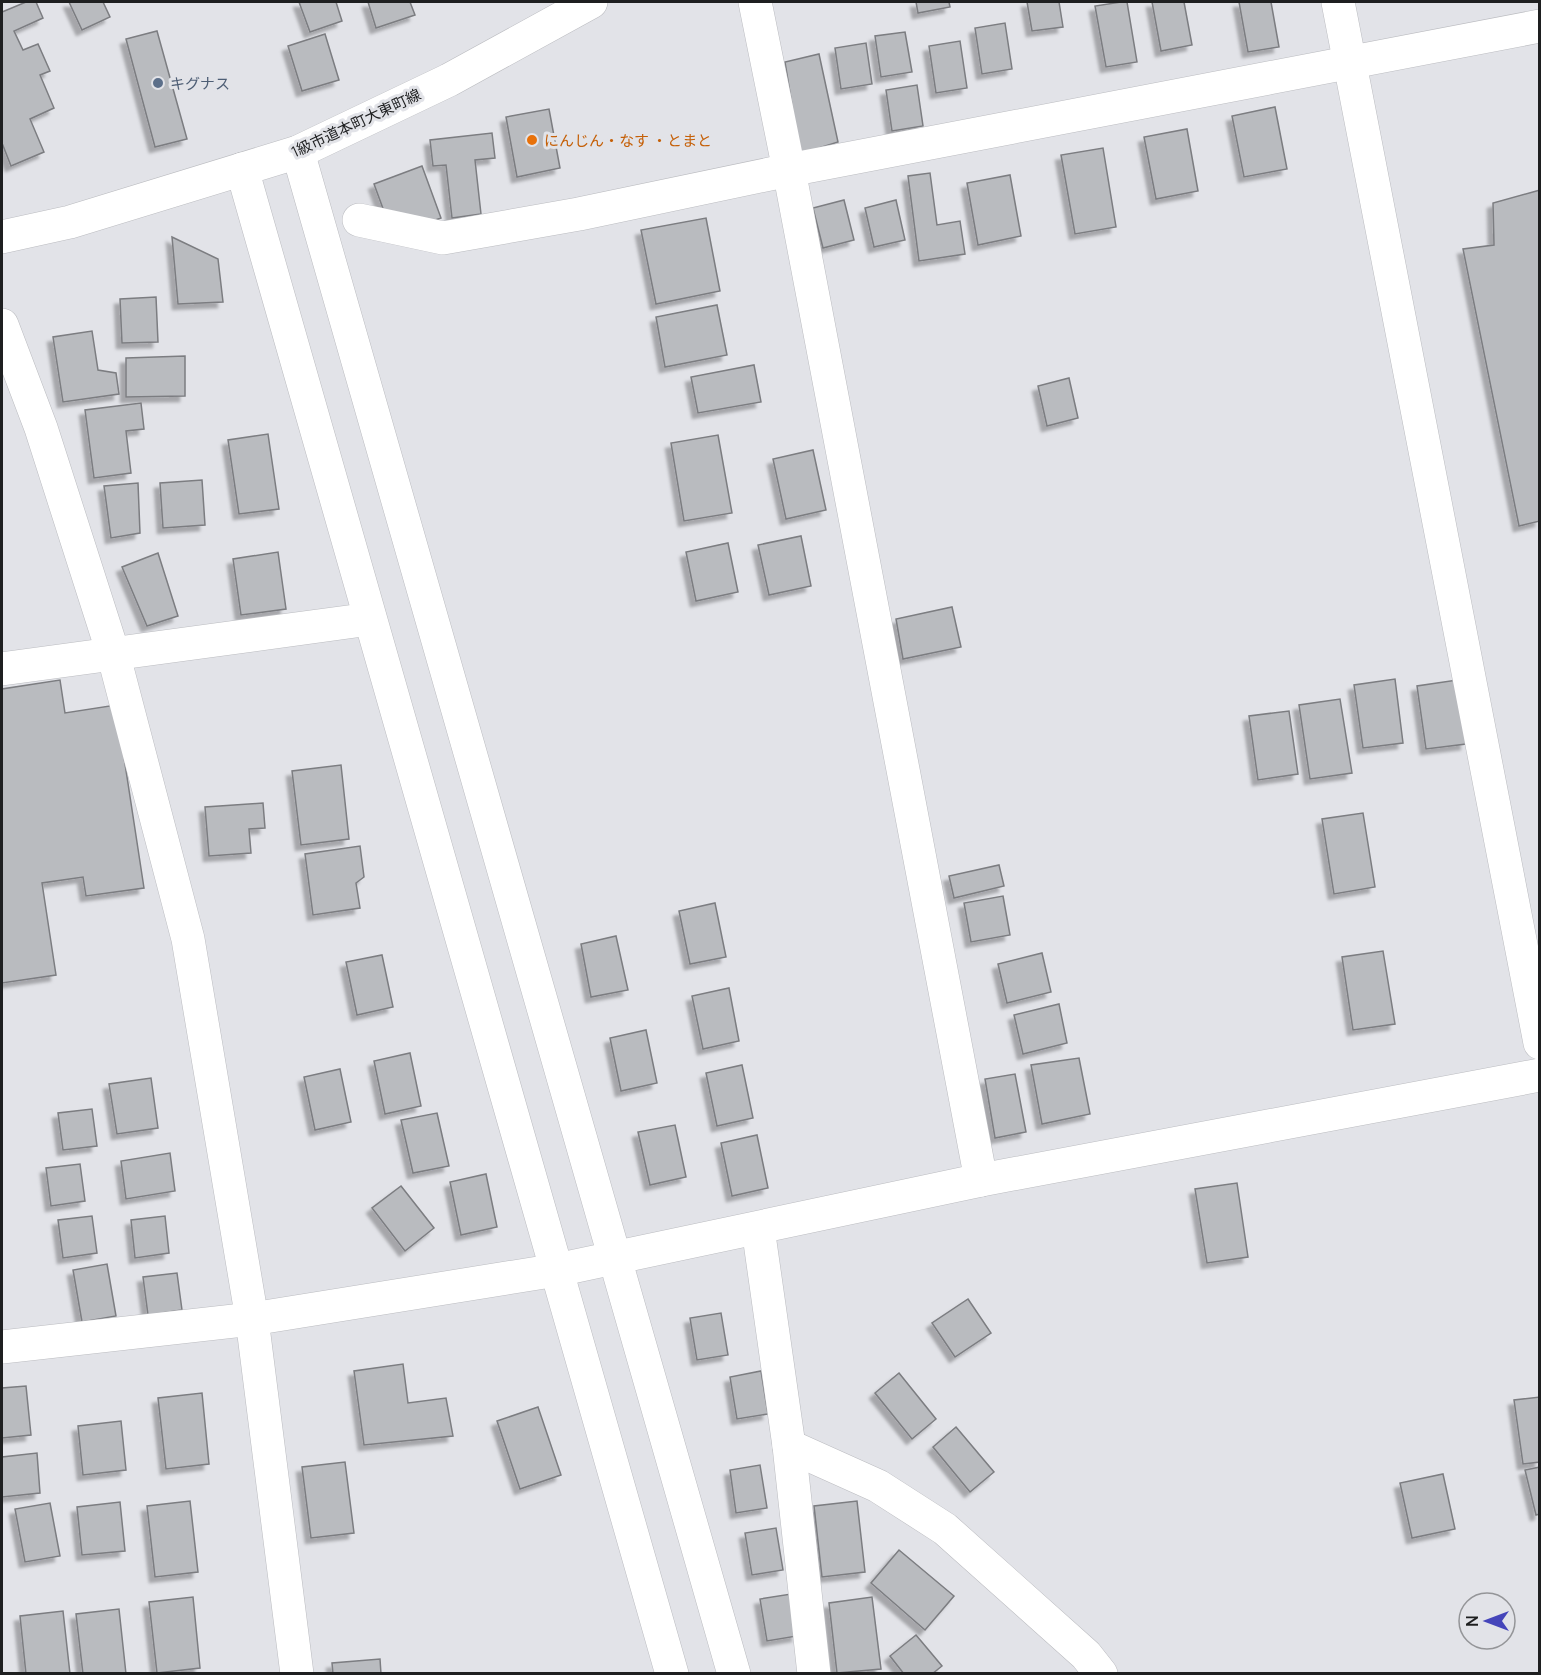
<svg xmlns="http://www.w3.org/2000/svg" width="1541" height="1675" font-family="Manrope,'Noto Sans JP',sans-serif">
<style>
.building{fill:#b9bbbf;stroke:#7c7d81;stroke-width:1.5;filter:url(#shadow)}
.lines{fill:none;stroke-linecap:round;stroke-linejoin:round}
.minor-casing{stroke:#bbbcc0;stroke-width:34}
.minor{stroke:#fff;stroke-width:33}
.service-dot{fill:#5c6f8a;stroke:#e2e3e8;stroke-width:2}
.food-dot{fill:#e8710a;stroke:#e2e3e8;stroke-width:2}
.labels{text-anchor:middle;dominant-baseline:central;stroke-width:6;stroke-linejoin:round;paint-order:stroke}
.service-label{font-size:15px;fill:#4e5e75;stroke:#e2e3e8;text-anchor:start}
.street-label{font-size:15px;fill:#1e1f20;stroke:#e2e3e8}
.food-label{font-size:15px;fill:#c56008;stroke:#e2e3e8;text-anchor:start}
</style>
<defs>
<filter id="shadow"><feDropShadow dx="-5.5" dy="5.5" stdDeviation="1.5" flood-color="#0004"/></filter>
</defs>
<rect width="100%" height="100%" fill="#e2e3e8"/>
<!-- building -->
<g class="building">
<path d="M26 2H36L43 18 14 31 23 50 38 44 50 71 40 75 54 108 30 119 44 152 11 166 2 143V12Z"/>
<path d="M69 2H103L110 17 82 30Z"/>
<path d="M299 2H336L342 21 310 32Z"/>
<path d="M368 2H410L415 15 376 28Z"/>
<path d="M916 2H949L950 7 918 13Z"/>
<path d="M1027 2H1059L1063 27 1032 31Z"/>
<path d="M1121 2H1127L1137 62 1106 67 1095 6Z"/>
<path d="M1152 2H1184L1192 45 1161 51Z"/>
<path d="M1239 2H1271L1279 47 1248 52Z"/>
<path d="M1005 23 1012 69 982 74 975 28Z"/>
<path d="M157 31 187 139 155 147 126 39Z"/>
<path d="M905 32 912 72 881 77 875 36Z"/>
<path d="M325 34 339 80 302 91 288 46Z"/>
<path d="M960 41 967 88 936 93 929 46Z"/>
<path d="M866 43 872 84 841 89 835 48Z"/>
<path d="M819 54 838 142 800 154 785 62Z"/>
<path d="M917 85 923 126 892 131 886 90Z"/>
<path d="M1275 107 1287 169 1244 177 1232 116Z"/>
<path d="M549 109 560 168 517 177 506 117Z"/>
<path d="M1187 129 1198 191 1156 199 1144 137Z"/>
<path d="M492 133 495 158 475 160 481 214 452 218 446 165 433 166 430 140Z"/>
<path d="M1103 148 1116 227 1075 234 1061 155Z"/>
<path d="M422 166 441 218 427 223 385 214 374 184Z"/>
<path d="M930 173 937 225 960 221 965 254 919 261 908 176Z"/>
<path d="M1010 175 1021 236 978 245 967 183Z"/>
<path d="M1540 190V521L1519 526 1463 249 1494 245 1493 203Z"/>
<path d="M844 200 854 240 823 248 813 208Z"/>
<path d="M896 200 905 240 874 247 865 208Z"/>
<path d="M706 218 720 291 656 304 641 230Z"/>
<path d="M172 237 218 259 223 302 178 304Z"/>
<path d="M156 297 158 342 122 343 120 299Z"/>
<path d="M717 305 727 355 665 367 656 317Z"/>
<path d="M92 331 98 370 116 373 119 394 63 402 53 337Z"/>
<path d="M185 356V396L126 397V358Z"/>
<path d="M754 365 761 402 698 413 691 377Z"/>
<path d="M1069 378 1078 418 1047 426 1038 386Z"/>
<path d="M141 403 144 429 126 431 131 473 94 478 85 410Z"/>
<path d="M268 434 279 509 239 514 228 440Z"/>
<path d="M718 435 732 513 684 521 671 443Z"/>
<path d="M813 450 826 510 786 519 773 459Z"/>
<path d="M202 480 205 525 163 528 160 483Z"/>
<path d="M138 483 140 533 111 538 104 486Z"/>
<path d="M801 536 811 586 769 595 758 545Z"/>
<path d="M728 543 738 592 696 601 686 552Z"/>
<path d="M278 552 286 609 241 615 233 559Z"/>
<path d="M158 553 178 616 147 626 122 567Z"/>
<path d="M952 607 961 647 903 659 896 619Z"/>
<path d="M1395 679 1403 743 1363 748 1354 685Z"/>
<path d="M60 680 65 713 116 705 144 888 86 896 83 877 42 883 56 975 2 983V689Z"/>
<path d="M1457 680 1466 744 1426 749 1417 686Z"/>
<path d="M1340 699 1352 773 1310 779 1299 705Z"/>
<path d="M1289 711 1298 774 1258 780 1249 716Z"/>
<path d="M341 765 349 839 301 845 292 771Z"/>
<path d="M263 803 265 828 249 829 251 853 209 856 205 807Z"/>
<path d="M1363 813 1375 887 1334 894 1322 819Z"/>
<path d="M360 846 364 877 356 883 360 908 313 915 305 854Z"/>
<path d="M999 865 1004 886 954 898 949 876Z"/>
<path d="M1003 896 1010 935 971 942 964 903Z"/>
<path d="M715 903 726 957 690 964 679 911Z"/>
<path d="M616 936 628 990 591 997 581 944Z"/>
<path d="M1383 951 1395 1024 1353 1030 1342 957Z"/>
<path d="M1042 953 1051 992 1007 1003 998 964Z"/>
<path d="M382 955 393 1007 357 1015 346 962Z"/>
<path d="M729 988 739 1041 703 1049 692 996Z"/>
<path d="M1059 1004 1067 1043 1023 1054 1014 1015Z"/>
<path d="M646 1030 657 1083 621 1091 610 1038Z"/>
<path d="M410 1053 421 1106 385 1114 374 1061Z"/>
<path d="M1079 1058 1090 1114 1042 1124 1031 1065Z"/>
<path d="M742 1065 753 1118 717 1126 706 1073Z"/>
<path d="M340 1069 351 1122 315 1130 304 1077Z"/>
<path d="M1015 1074 1026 1132 995 1138 985 1079Z"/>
<path d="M151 1078 158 1128 117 1134 109 1084Z"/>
<path d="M92 1109 97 1146 63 1150 58 1113Z"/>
<path d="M437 1113 449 1166 413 1173 401 1120Z"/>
<path d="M675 1125 686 1177 650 1185 638 1132Z"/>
<path d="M757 1135 768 1188 732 1196 721 1143Z"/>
<path d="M170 1153 175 1191 126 1199 121 1161Z"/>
<path d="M80 1164 85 1201 51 1206 46 1168Z"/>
<path d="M486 1174 497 1227 461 1235 450 1182Z"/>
<path d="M1237 1183 1248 1257 1207 1263 1195 1189Z"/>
<path d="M401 1186 434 1228 405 1251 372 1208Z"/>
<path d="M92 1216 97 1253 63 1258 58 1220Z"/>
<path d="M165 1216 169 1253 135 1258 131 1220Z"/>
<path d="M107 1264 116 1316 82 1322 73 1270Z"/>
<path d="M177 1273 182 1310 148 1315 143 1277Z"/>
<path d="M968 1299 991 1333 955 1357 932 1323Z"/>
<path d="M721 1313 728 1355 697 1360 690 1318Z"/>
<path d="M403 1364 408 1403 446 1398 453 1436 364 1445 354 1371Z"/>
<path d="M761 1371 768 1414 737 1419 730 1377Z"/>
<path d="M899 1373 936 1419 912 1439 875 1393Z"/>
<path d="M26 1386 31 1435 2 1438V1388Z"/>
<path d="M202 1393 209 1464 166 1469 158 1398Z"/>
<path d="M1540 1397V1462L1523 1464 1514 1400Z"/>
<path d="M538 1407 561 1475 520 1489 497 1421Z"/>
<path d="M121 1421 126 1470 83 1475 78 1426Z"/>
<path d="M956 1427 994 1472 970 1492 933 1447Z"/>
<path d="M37 1453 40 1493 2 1497V1457Z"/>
<path d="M345 1462 354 1533 311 1538 302 1467Z"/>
<path d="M760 1465 767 1508 736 1513 730 1470Z"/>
<path d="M1540 1467V1514L1536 1515 1525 1470Z"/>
<path d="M1443 1474 1455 1529 1412 1538 1400 1483Z"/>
<path d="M190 1501 198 1572 155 1577 147 1506Z"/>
<path d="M857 1501 865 1572 822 1577 814 1506Z"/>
<path d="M120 1502 125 1551 82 1555 77 1507Z"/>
<path d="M50 1503 60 1556 25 1562 15 1509Z"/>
<path d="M776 1528 783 1570 752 1575 745 1533Z"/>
<path d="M899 1550 954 1596 925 1630 871 1583Z"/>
<path d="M791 1594 797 1636 767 1641 760 1599Z"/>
<path d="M193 1597 200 1668 157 1673 149 1602Z"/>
<path d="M872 1597 881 1669 837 1673 829 1603Z"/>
<path d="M119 1609 126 1674H83L76 1614Z"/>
<path d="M63 1611 70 1674H26L20 1616Z"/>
<path d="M916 1635 942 1666 932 1674H904L890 1656Z"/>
<path d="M380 1659 381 1674H333L332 1663Z"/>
</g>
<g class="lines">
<defs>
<g id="minor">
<path d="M755 2 789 170 981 1180"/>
<path d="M1338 2 1540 1043"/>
<path d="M298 152 734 1674"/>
<path d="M242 169 672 1674"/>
<path d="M359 220 443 238 579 214 789 170 1540 26"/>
<path d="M2 237 70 222 298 152 449 80 591 2"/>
<path d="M2 325 41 428 113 653 188 939 252 1319 297 1674"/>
<path d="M2 669 370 619"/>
<path d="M758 1228 789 1446 814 1674"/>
<path d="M2 1347 252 1319 557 1270 981 1180 1540 1075"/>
<path d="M789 1446 878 1486 945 1529 1086 1655 1101 1674"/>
</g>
</defs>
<!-- minor casing -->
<use href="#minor" class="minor-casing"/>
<!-- minor -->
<use href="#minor" class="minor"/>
</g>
<!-- markers -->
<circle class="service-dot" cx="158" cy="83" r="6"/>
<circle class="food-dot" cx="532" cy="140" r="6"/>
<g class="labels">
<!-- service labels -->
<g class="service-label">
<text x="170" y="83">キグナス</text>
</g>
<!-- street labels -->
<g class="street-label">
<text transform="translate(356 123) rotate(-25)">1級市道本町大東町線</text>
</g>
<!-- food labels -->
<g class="food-label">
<text x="544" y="140">にんじん・なす ・とまと</text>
</g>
</g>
<!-- border -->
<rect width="1541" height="1675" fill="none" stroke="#1e1f20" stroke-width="6"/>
<!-- north arrow -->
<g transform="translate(1487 1621) rotate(270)"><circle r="28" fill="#e2e3e8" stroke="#949598" stroke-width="1.5"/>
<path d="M0-4.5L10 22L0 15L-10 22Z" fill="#4545ba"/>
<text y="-9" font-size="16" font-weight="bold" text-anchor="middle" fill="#1e1f20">N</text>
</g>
</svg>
